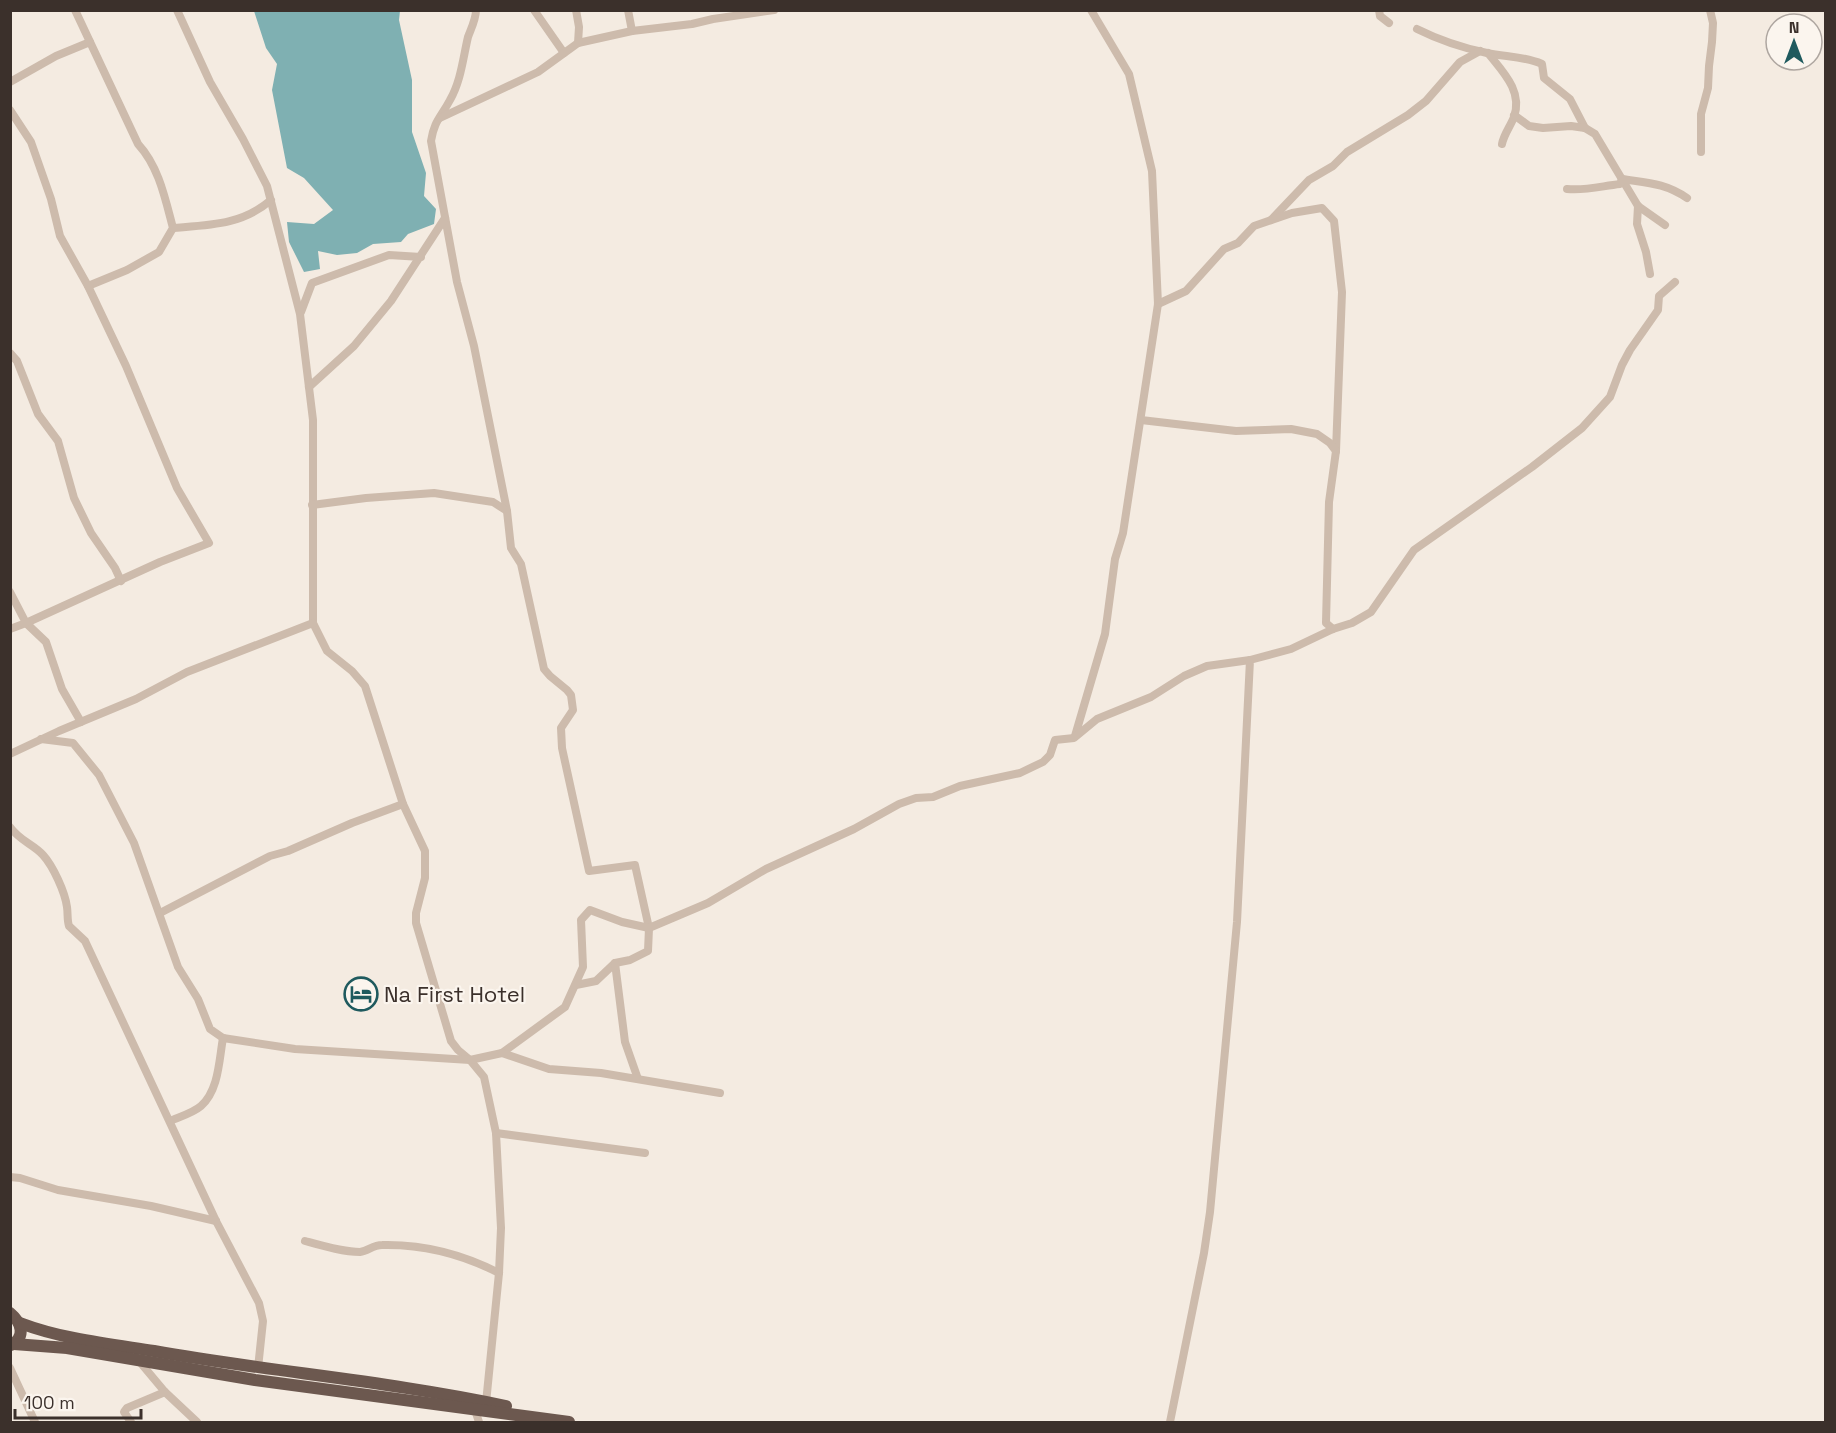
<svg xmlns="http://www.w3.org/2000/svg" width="1836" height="1433" font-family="'Space Grotesk',sans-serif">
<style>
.water{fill:#7fb0b2}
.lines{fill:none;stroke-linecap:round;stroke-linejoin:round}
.minor{stroke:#cdbbac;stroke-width:8}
.trunk{stroke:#6c584f;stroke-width:12}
.labels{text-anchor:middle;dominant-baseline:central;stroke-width:4.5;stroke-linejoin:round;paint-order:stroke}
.poi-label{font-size:22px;fill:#3b302b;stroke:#fbf5ee;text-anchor:start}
</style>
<rect width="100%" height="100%" fill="#f4ebe1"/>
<!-- water -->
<path class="water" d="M254 11H400L399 20 412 80V132L426 173 424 196 436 209 434 224 408 234 401 242 373 244 357 253 337 255 318 251 320 269 304 272 289 242 287 222 314 224 333 210 304 178 287 168 272 90 277 64 266 48Z"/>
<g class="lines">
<!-- minor -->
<g class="minor">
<path d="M75 10 138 144C159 167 165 198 173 228L159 252 127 270 88 286"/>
<path d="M177 10 210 82 243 139 267 186 300 314 313 420V623L327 651 352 671 365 686 403 804 425 851V878L416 913V923L451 1041 458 1050 470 1060 484 1077 496 1133 501 1228 499 1273 486 1403"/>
<path d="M476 10C476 19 471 29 468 37 463 58 461 81 450 100 441 117 434 121 431 141L457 282 474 346 507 511"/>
<path d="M534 10 564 53"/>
<path d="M628 10 632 31"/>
<path d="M1379 10 1380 16 1389 23"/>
<path d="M1417 29C1439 40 1463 48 1487 53 1506 57 1524 56 1542 64L1544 78 1570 99 1585 128 1595 134 1638 206 1665 225"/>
<path d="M578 43 632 31 692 24 713 19 774 10"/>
<path d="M1488 53C1503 72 1523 91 1514 117 1510 127 1504 134 1502 144"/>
<path d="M10 82 56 56 90 42"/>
<path d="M10 110 31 142 51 199 60 236 88 286 126 366 177 488 209 543 160 562 26 623 46 642 62 689 81 722"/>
<path d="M1514 115 1529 126 1543 128 1571 126 1585 128"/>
<path d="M440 118 538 72 578 43 579 27 576 10"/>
<path d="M1701 152V114L1708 88 1709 66 1712 42 1713 23 1710 10"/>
<path d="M1567 189C1585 191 1602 186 1620 184L1622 179C1648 183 1665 183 1687 198"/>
<path d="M1638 206 1637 224 1646 252 1650 274"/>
<path d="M1271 220 1309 180 1333 166 1347 152 1408 115 1426 101 1460 62 1480 51"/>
<path d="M173 228C210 225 242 225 271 200"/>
<path d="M1158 304 1186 291 1224 249 1238 243 1254 226 1292 213 1322 208 1334 221 1342 292 1336 451"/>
<path d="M301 312 312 283 389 255 421 257"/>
<path d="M10 353 17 361 38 414 58 441 74 498 91 533 115 568 121 581"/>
<path d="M309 387 354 346 391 301 445 218"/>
<path d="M1141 420 1236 431 1291 429 1317 434 1330 443 1336 451 1329 502 1326 623 1333 629"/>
<path d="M312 505 366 498 434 493 493 502 507 511 511 548 521 564 544 669 550 676 567 690 571 695 573 710 561 728 562 748 589 871 635 865 649 928 648 951 630 960 615 963 596 981 576 985"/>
<path d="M10 592 26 623 10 629"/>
<path d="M1075 736 1105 634 1115 559 1123 533 1158 304 1152 171 1129 74 1091 10"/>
<path d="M41 739 73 743 99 775 134 843 178 967 198 999 210 1029 223 1038 295 1049 470 1060 502 1053 565 1007 583 967 581 920 590 910 622 922 649 928 708 903 766 869 854 829 899 804 916 798 933 797 960 786 1020 773 1043 762 1050 755 1055 740 1074 738 1097 719 1151 697 1184 676 1207 666 1250 660"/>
<path d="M10 754 59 731 136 699 187 672 313 623"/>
<path d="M10 827C20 841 33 844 43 855 53 866 65 892 67 907 68 914 67 920 69 926L85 941 216 1221 259 1303 263 1321 258 1368"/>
<path d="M160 913 270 856 288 851 352 823 403 804"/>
<path d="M615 963 625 1042 638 1079"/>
<path d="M502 1053 549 1069 601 1073 720 1093"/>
<path d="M170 1121C179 1117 193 1113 201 1106 219 1090 219 1060 223 1038"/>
<path d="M496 1133 645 1153"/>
<path d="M10 1177 20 1178 58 1190 151 1206 216 1221"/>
<path d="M305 1241C323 1246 343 1252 360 1252 368 1251 373 1245 382 1245 424 1244 462 1254 499 1273"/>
<path d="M139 1361 165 1392 197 1422"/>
<path d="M10 1368 35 1422"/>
<path d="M475 1410 479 1422"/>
<path d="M131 1422 124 1412 127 1408 165 1392"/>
<path d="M1170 1422 1204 1253 1210 1212 1237 922 1250 660 1291 649 1333 629 1352 623 1371 612 1414 550 1532 467 1582 428 1610 397 1622 365 1630 350 1658 310 1659 296 1675 282"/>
</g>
<!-- trunk -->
<g class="trunk">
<path d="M10 1313C22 1323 26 1337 11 1345"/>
<path d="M20 1323C62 1339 109 1344 154 1351 271 1372 390 1381 506 1406"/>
<path d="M14 1344 67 1348 255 1380 569 1422"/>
</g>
</g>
<!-- icons -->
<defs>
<symbol id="hotel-ring" viewBox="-11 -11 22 22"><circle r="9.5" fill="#fbf5ee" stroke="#1f5a5e" stroke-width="1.5"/><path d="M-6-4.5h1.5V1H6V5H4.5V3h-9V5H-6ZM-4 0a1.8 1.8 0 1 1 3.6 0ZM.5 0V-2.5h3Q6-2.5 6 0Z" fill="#1f5a5e"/></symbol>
</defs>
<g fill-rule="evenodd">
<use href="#hotel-ring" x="342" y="975" width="38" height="38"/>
</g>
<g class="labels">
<!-- poi labels -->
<g class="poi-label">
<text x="384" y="994">Na First Hotel</text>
</g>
</g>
<!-- border -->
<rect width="1836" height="1433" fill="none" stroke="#3b302b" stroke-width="24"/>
<!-- north arrow -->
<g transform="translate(1794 42)"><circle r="28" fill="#fbf5ee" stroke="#aea6a0" stroke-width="1.5"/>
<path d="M0-4.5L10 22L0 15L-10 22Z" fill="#1f5a5e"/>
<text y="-9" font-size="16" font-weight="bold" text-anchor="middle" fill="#3b302b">N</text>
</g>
<!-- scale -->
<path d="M15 1409v9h126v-9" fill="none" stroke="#3b302b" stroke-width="3"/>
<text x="24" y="1409" font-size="18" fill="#3b302b" stroke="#fbf5ee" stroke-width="4.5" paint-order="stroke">100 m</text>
</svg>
